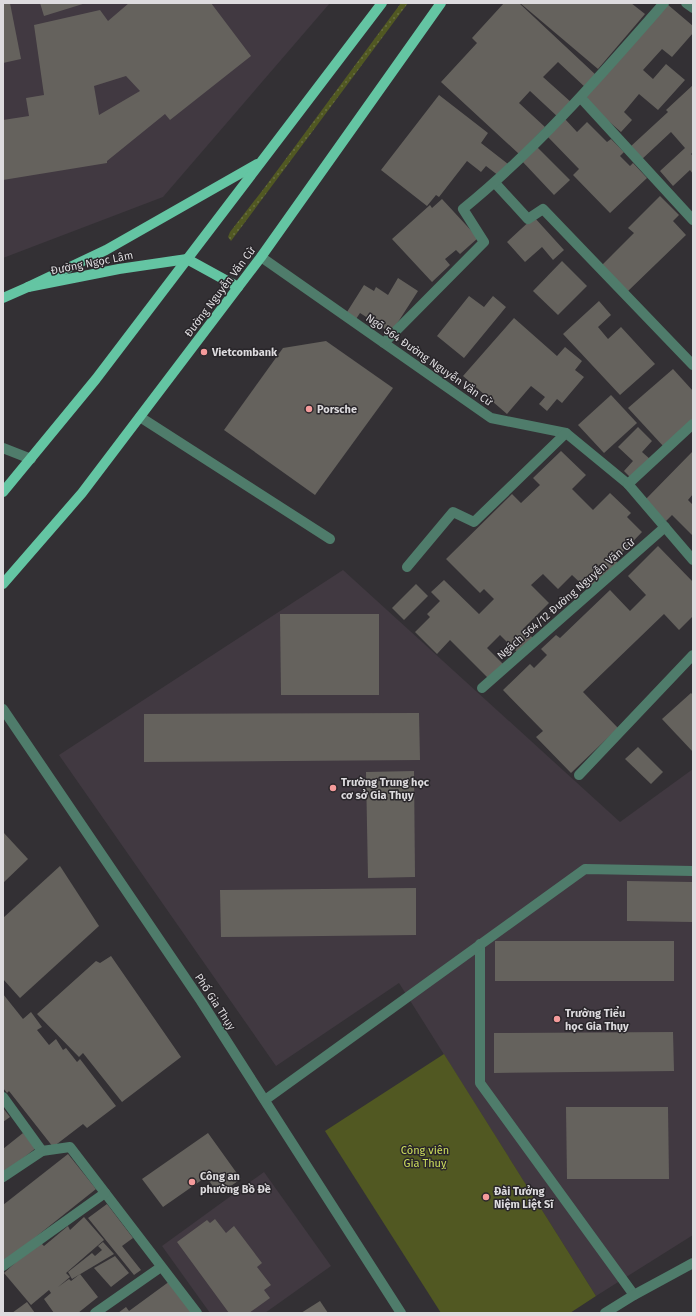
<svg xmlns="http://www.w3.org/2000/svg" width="696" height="1316" font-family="'Fira Sans',sans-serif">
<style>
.built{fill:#413941}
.grass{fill:url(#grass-dots)}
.park{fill:#515822}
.building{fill:#65625d;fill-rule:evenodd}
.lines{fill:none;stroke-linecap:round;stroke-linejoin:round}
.minor{stroke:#4f7c6b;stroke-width:10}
.major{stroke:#64c5a3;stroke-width:10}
.poi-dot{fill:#f59b9b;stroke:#29262a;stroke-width:1.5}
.labels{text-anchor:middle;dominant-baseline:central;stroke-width:3;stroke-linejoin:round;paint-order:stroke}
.street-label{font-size:11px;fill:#dddbde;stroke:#29262a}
.poi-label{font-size:11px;font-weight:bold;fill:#dddbde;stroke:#29262a;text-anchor:start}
.park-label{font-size:11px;fill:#cedf5d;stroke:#29262a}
</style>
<defs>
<pattern id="grass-dots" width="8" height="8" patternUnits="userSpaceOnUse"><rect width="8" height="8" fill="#515822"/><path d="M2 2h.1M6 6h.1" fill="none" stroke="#6a6f42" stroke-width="1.8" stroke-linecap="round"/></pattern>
</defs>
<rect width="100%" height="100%" fill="#333034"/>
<!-- built -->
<g class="built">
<path d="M3 3H330L163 197 3 258Z"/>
<path d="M343 570 620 822 693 769V1235L596 1296 399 983 276 1066 59 755Z"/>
<path d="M264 1172 331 1266 265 1313H210L162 1246Z"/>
</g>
<!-- grass -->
<path class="grass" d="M401 3H408L231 241 228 237 230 232 265 187Z"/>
<!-- park -->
<path class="park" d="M444 1054 596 1296 570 1313H441L325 1131Z"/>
<!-- building -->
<g class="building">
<path d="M3 3H10L21 59 3 63Z"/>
<path d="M40 3H86L44 16Z"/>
<path d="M129 3H211L251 56 170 120 165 114 107 161V163L3 180V120L29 116 26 98 44 95 34 25 100 10 108 21ZM126 76 140 91 99 115 94 86Z"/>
<path d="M504 3H519L597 76 586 88 558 62 543 77 572 103 559 118 530 91 519 103 545 127 519 154 441 82 477 43 472 38Z"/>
<path d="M520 3H631L645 14 598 69Z"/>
<path d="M667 4 693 26V33L672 57 662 49 643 70 653 79 666 64 685 80 658 110 639 94 624 112 632 120 621 132 583 99Z"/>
<path d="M693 85V152L691 154 693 156V174L690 170 673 186 660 171 685 148 671 132 641 160 630 147 668 112 666 110Z"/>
<path d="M439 95 488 133 481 143 508 164 499 176 486 166 481 172 467 161 439 197 436 195 427 206 381 170Z"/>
<path d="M565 119 577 132 587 122 607 142 611 139 624 152 620 156 630 166 633 163 647 178 610 213 573 175 579 169 547 136Z"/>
<path d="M536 146 570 180 554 195 521 160Z"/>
<path d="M660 196 679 215 673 221 686 235 627 292 601 266 634 233 628 228Z"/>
<path d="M442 199 478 238 460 254 456 250 445 259 450 265 432 282 392 239 430 205 432 208Z"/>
<path d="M534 217 564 250 553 260 542 247 525 262 507 242Z"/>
<path d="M562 261 587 286 558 315 533 291Z"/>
<path d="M398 278 418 291 391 333 360 313 356 319 347 312 364 285 374 291 376 287 388 295Z"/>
<path d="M469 296 484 307 493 296 506 307 464 358 437 336Z"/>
<path d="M599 301 611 315 598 327 608 339 621 327 655 364 620 395 563 334Z"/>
<path d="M514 318 557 356 565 347 582 361 575 370 584 377 562 403 557 399 547 411 539 404 545 397 531 386 507 414 463 376Z"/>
<path d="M326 341 393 388 315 495 224 430 283 348Z"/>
<path d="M673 369 693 391V421L664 447 628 408Z"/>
<path d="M611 395 637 423 604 453 578 425Z"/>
<path d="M638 427 652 441 642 452 651 460 631 478 624 471 633 461 618 447Z"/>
<path d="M561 451 586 475 572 489 593 510 610 493 631 513 627 517 642 532 615 560 619 564 590 592 572 575 558 589 543 574 531 585 549 603 523 629 533 638 518 653 500 635 487 648 503 664 489 679 450 640 437 654 415 632 430 617 427 614 440 601 431 592 444 580 479 614 494 599 484 589 480 593 446 559 512 494 521 503 540 485 533 478Z"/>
<path d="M693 451V494L688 500 693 505V536L672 515 666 521 645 500Z"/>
<path d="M658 546 693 582V616L679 630 664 614 583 692 618 728 571 773 536 737 543 731 503 690 530 664 534 668 547 655 541 649 556 635 560 638 610 590 630 611 646 595 628 576Z"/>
<path d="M416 584 428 596 404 620 392 608Z"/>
<path d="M280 614H379V695H281Z"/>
<path d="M691 693 693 695V752L662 719Z"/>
<path d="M419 713 420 760 144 762V714Z"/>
<path d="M638 747 663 772 651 784 625 759Z"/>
<path d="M414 771 415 877 368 878 366 772Z"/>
<path d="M3 832 28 859 3 883Z"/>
<path d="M60 866 99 926 20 998 3 979V918Z"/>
<path d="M627 881 693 882V922L627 921Z"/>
<path d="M416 888V935L221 937 220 890Z"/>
<rect x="495" y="941" width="179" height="40"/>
<path d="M111 956 181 1057 122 1102 83 1053 79 1057 37 1014 96 961 100 963Z"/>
<path d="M3 994 23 1019 31 1012 42 1027 37 1030 49 1045 56 1039 63 1050 66 1048 77 1062 80 1059 116 1106 87 1128 83 1124 53 1147 9 1091 7 1093 3 1088Z"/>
<path d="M673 1032 674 1071 494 1073V1033Z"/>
<path d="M566 1107H668L669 1179H567Z"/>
<path d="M3 1108 10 1117 3 1122Z"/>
<path d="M23 1133 36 1148 3 1174V1149Z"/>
<path d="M208 1133 241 1179 219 1194 206 1177 163 1207 142 1179Z"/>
<path d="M68 1154 96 1189 3 1263V1205Z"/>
<path d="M107 1204 133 1238 122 1246 141 1270 134 1275 88 1218Z"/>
<path d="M84 1217 104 1240 66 1273 70 1277 58 1287 69 1279 71 1281 80 1274 98 1297 78 1313H54L44 1299 51 1293 49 1290 31 1305 4 1273 39 1241 44 1246 68 1226 70 1230Z"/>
<path d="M215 1219 226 1233 234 1226 262 1263 257 1267 271 1285 264 1290 270 1298 249 1313H229L177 1242 207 1220 210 1223Z"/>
<path d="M103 1242 114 1254 72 1279 68 1272 92 1253 95 1256 102 1250 98 1246Z"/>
<path d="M115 1256 129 1273 111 1287 94 1268Z"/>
<path d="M170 1281 192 1311 189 1313H118L126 1307 129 1311Z"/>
<path d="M320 1301 328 1313H301Z"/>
<path d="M27 1302 35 1313H12Z"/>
</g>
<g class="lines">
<!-- minor -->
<g class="minor">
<path d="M686 3 693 8"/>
<path d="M581 98 693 220"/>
<path d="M495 183 528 219 543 209 693 365"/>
<path d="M261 257 491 418 566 433 628 484 693 560"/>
<path d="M384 343 484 242 463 209C538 148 601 75 664 3"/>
<path d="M140 417 330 539"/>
<path d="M3 448 31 459"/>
<path d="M628 484 693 424"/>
<path d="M407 567 453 512 474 522 566 433"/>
<path d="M482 688 665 527"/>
<path d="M3 709 201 1001 401 1313"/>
<path d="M579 775 693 655"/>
<path d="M480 944V1083L634 1295"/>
<path d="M3 1097 42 1151 70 1147 197 1313"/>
<path d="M265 1100 585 869 693 871"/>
<path d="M3 1177 42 1151"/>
<path d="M3 1266 105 1193"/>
<path d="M95 1313 161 1267"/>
<path d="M605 1313 634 1295 693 1263"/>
</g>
<!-- major -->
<g class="major">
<path d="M187 259 238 287"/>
<path d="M28 287 106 250 257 164"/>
<path d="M3 298 28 287 119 269 187 259"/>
<path d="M3 492 96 379 382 3"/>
<path d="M3 584 82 493 261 257 441 3"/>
</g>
</g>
<!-- markers -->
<g class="poi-dot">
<circle cx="204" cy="352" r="4"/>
<circle cx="309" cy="409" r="4"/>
<circle cx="333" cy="788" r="4"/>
<circle cx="557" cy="1019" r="4"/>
<circle cx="192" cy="1182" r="4"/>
<circle cx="486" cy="1197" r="4"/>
</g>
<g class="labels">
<!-- street labels -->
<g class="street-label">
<text transform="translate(92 263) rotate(-11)">Đường Ngọc Lâm</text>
<text transform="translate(220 292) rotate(-53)">Đường Nguyễn Văn Cừ</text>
<text transform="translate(429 360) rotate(35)">Ngõ 564 Đường Nguyễn Văn Cừ</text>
<text transform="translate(566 599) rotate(-41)">Ngách 564/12 Đường Nguyễn Văn Cừ</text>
<text transform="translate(215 1002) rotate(57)">Phố Gia Thụy</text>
</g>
<!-- poi labels -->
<g class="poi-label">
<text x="212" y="352">Vietcombank</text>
<text x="317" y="409">Porsche</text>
<text x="341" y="782">Trường Trung học<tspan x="341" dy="13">cơ sở Gia Thụy</tspan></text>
<text x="565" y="1013">Trường Tiểu<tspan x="565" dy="13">học Gia Thụy</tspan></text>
<text x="200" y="1176">Công an<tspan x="200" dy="13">phường Bồ Đề</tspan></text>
<text x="494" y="1191">Đài Tưởng<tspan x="494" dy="13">Niệm Liệt Sĩ</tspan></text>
</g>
<!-- park labels -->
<g class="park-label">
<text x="425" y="1150">Công viên<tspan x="425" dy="13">Gia Thuỵ</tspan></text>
</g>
</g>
<!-- border -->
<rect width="696" height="1316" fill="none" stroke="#dddbde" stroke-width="8"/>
</svg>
